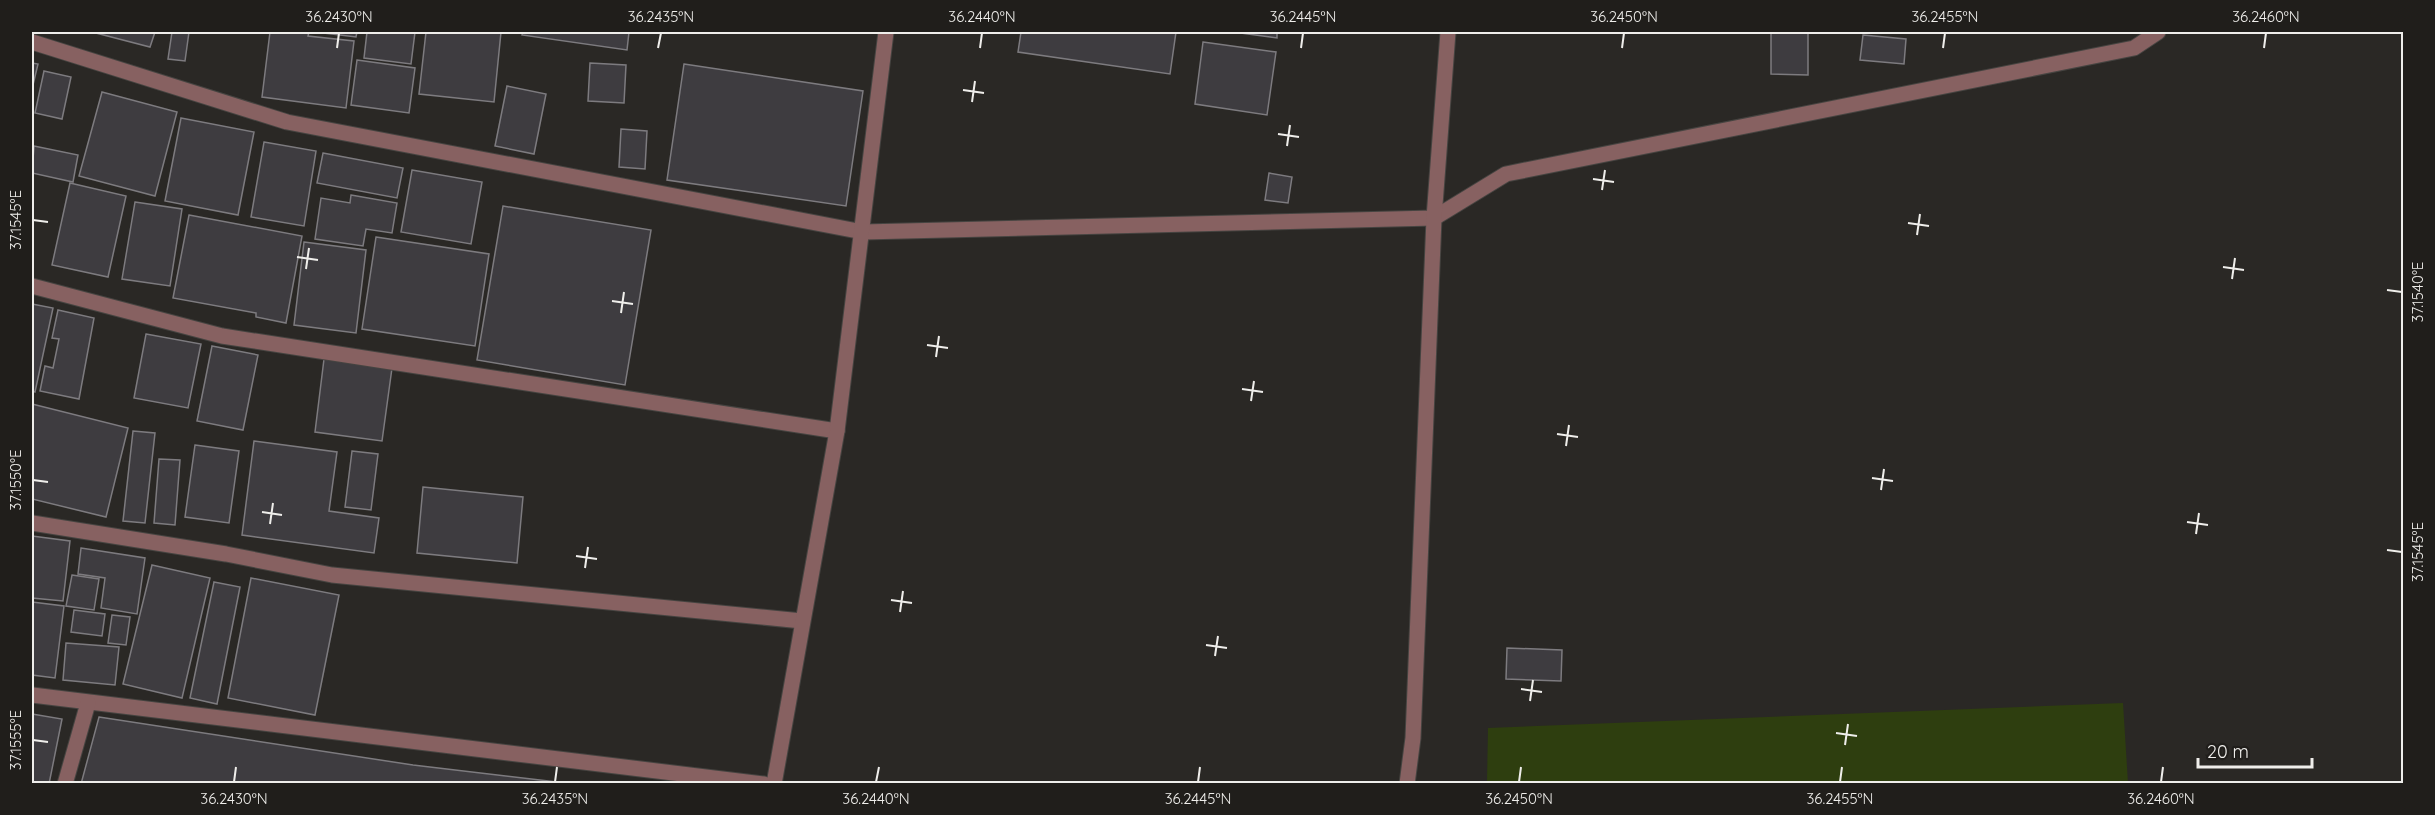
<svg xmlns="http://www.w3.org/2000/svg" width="2435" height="815" font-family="Quicksand,sans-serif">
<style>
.green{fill:#2e3e0f}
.building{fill:#3e3c40;stroke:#7d7b7f;stroke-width:1.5}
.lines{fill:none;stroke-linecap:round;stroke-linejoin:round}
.minor-casing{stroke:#464441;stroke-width:17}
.minor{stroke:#876161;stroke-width:15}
.ticks{fill:none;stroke:#efeeeb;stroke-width:2}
.neatline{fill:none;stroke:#efeeeb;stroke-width:2}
.ticks-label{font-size:15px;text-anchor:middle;fill:#efeeeb}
</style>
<rect width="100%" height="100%" fill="#2a2825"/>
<!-- green -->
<path class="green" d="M2123 703 2128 783H1487L1488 728Z"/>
<!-- building -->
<g class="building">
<path d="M92 32H155L150 47Z"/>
<path d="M172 32H197V33L189 32 185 61 168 59Z"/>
<path d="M270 32H309L308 36 354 41 346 108 262 97Z"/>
<path d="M315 32H357L356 37Z"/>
<path d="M367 32H415L411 64 364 58Z"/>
<path d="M426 32H501L494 102 419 94Z"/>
<path d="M523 32H629L627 50 522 35Z"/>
<path d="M1021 32H1176L1170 74 1018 52Z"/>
<path d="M1233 32H1277V38Z"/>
<path d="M1771 32H1808V75L1771 74Z"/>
<path d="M1863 35 1906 39 1904 64 1860 60Z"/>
<path d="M1203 42 1276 52 1267 115 1195 104Z"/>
<path d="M357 60 415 68 409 113 351 105Z"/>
<path d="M32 63 38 64 32 89Z"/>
<path d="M590 63 626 65 624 103 588 101Z"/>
<path d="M684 64 863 91 846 206 667 180Z"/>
<path d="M44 71 71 77 62 119 35 113Z"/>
<path d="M507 86 546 94 534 154 495 146Z"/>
<path d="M102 92 177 112 155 196 79 176Z"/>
<path d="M181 118 254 132 238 215 165 201Z"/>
<path d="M621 129 647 131 645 169 619 167Z"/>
<path d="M264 142 316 151 304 226 251 217Z"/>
<path d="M34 146 78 155 73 182 32 173Z"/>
<path d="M323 153 403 168 397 198 317 183Z"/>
<path d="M412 170 482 182 471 244 401 232Z"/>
<path d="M1269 173 1292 177 1288 203 1265 200Z"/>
<path d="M70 183 126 196 108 277 52 265Z"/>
<path d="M351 195 397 203 392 233 366 229 363 246 315 239 321 198 350 203Z"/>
<path d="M135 202 182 209 170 286 122 279Z"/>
<path d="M503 206 651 230 625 385 477 360Z"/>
<path d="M189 215 302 236 286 323 256 317V313L173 298Z"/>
<path d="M376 237 489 254 475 346 362 329Z"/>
<path d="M304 242 366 250 356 333 294 325Z"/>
<path d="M32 304 53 308 35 392 32 391Z"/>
<path d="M58 310 94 318 79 399 40 391 45 366 53 368 59 339 52 338Z"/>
<path d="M146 334 201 344 188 408 134 398Z"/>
<path d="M212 346 258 355 243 430 197 421Z"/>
<path d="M324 359 392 368 382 441 315 432Z"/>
<path d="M32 404 128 428 106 517 32 499Z"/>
<path d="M133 431 155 433 145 523 123 521Z"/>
<path d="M254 441 337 452 329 511 379 518 374 553 242 535Z"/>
<path d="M195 445 239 451 229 523 185 517Z"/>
<path d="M352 451 378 454 371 510 345 507Z"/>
<path d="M159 459 180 460 175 525 154 523Z"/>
<path d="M423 487 523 497 517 563 417 553Z"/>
<path d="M32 536 70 541 63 601 32 598Z"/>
<path d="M81 548 145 558 137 614 101 608 105 578 78 574Z"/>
<path d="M152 565 210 578 182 698 123 684Z"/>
<path d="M72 575 99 579 94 610 66 606Z"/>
<path d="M251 578 339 595 315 715 228 698Z"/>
<path d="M214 582 240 587 217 704 190 698Z"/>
<path d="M32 602 64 606 55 678 32 675Z"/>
<path d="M74 610 105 614 102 636 71 632Z"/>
<path d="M112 615 130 617 126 645 108 643Z"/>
<path d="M66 643 119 647 115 685 63 680Z"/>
<path d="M1507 648 1562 650 1561 681 1506 679Z"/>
<path d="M32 714 62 719 49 784H32Z"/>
<path d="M99 717 413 765 574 784H81Z"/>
</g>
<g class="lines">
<defs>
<g id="minor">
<path d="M32 42 287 122 863 232 1434 218 1506 174 2134 48 2158 32"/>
<path d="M32 286 222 336 837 431"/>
<path d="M32 523 226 554 332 575 802 621"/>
<path d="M32 695 764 784"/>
<path d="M65 784 88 703"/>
<path d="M774 784 837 431 886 32"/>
<path d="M1407 784 1413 738 1434 218 1448 32"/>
</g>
</defs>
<!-- minor casing -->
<use href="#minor" class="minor-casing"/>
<!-- minor -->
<use href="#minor" class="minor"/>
</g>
<!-- ticks -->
<path class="ticks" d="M337 48 339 33M658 48 661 33M980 48 982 33M1301 48 1303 33M1622 48 1624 33M1943 48 1945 33M2264 48 2266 33M963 90 984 93M972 102 975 81M1278 134 1299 137M1287 146 1290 125M1593 179 1614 182M1602 190 1605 170M33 220 48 222M1908 223 1929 226M1917 235 1920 214M297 257 318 260M2223 267 2244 270M306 269 309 248M2232 279 2235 258M2387 290 2402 292M612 301 633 304M621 313 624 292M927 345 948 348M936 357 939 336M1242 389 1263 392M1251 401 1254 381M1557 434 1578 437M1566 446 1569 425M1872 478 1893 481M33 480 48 482M1881 490 1884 469M262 512 282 515M2187 522 2208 525M270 524 273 503M2196 534 2199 513M2387 550 2402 552M576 556 597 559M585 568 588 547M891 600 912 603M900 612 903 591M1206 645 1227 648M1215 656 1218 636M1521 689 1542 692M1530 701 1533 680M1836 733 1857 736M33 740 48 742M1845 745 1848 724M234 782 236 767M555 782 557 767M876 782 879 767M1198 782 1200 767M1519 782 1521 767M1840 782 1842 767M2161 782 2163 767"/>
<!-- border -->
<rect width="2435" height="815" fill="none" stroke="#201e1b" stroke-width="66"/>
<!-- scale -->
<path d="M2198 758v9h114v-9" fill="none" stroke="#efeeeb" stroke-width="3"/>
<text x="2207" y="758" font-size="18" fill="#efeeeb" stroke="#201e1b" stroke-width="4.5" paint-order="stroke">20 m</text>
<rect x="33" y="33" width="2369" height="749" class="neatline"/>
<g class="ticks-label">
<text x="339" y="22">36.2430°N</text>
<text x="661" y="22">36.2435°N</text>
<text x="982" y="22">36.2440°N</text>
<text x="1303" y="22">36.2445°N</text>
<text x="1624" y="22">36.2450°N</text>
<text x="1945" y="22">36.2455°N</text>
<text x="2266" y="22">36.2460°N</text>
<text transform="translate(16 220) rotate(-90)" y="5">37.1545°E</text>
<text transform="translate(2418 292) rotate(-90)" y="5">37.1540°E</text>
<text transform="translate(16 480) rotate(-90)" y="5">37.1550°E</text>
<text transform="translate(2418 552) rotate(-90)" y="5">37.1545°E</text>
<text transform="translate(16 740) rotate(-90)" y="5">37.1555°E</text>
<text x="234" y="804">36.2430°N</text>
<text x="555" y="804">36.2435°N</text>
<text x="876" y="804">36.2440°N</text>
<text x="1198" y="804">36.2445°N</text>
<text x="1519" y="804">36.2450°N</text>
<text x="1840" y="804">36.2455°N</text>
<text x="2161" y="804">36.2460°N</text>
</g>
</svg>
